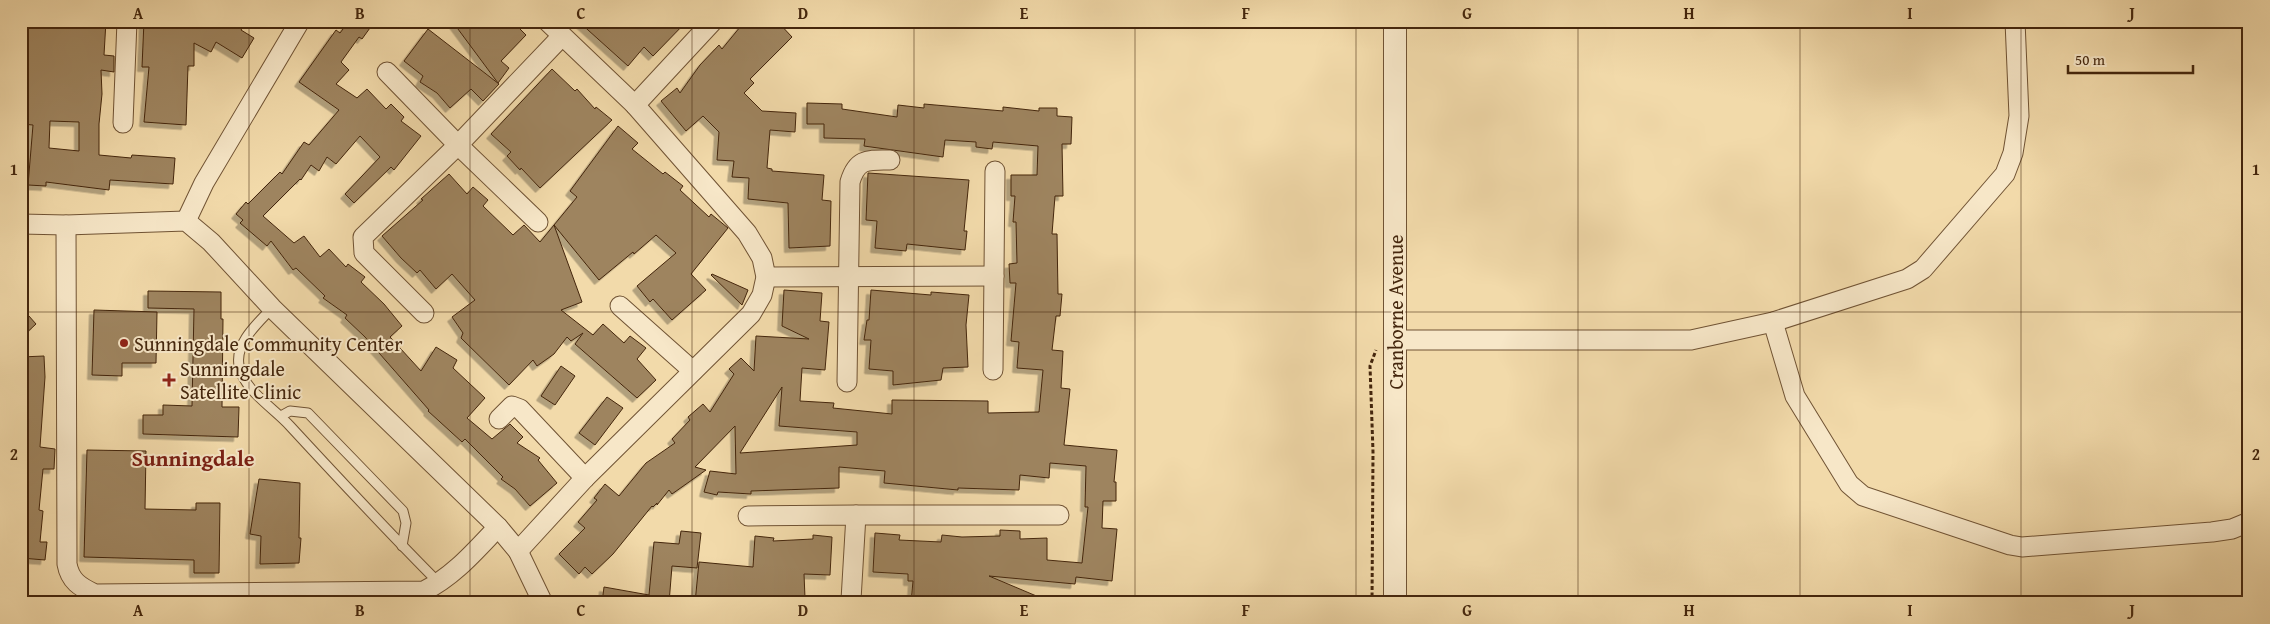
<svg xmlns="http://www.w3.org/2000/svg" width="2270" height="624" font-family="'Gentium Book Plus',serif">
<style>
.building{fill:#9e845f;stroke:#44260d;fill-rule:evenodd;filter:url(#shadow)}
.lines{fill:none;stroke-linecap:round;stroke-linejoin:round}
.service-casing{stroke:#705334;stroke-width:11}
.minor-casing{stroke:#705334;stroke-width:21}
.tertiary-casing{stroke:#705334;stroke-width:24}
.path{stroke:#44260d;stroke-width:3;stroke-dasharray:4 2.5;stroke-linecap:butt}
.service{stroke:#f7e7c8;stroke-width:9}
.minor{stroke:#f7e7c8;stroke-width:19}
.tertiary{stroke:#f7e7c8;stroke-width:22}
.grid{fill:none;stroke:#44260d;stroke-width:1;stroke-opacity:0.55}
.poi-dot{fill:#8f2418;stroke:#f7e7c8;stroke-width:2}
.labels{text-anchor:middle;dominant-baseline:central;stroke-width:4;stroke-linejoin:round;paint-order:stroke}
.street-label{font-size:20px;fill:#44260d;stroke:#f7e7c8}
.poi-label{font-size:20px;fill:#44260d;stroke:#f7e7c8;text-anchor:start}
.quarter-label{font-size:22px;font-weight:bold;fill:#7a1f14;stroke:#f7e7c8}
.neatline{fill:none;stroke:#44260d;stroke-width:2}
.grid-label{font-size:16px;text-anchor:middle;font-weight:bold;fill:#44260d}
</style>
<defs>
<filter id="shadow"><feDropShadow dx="-4.5" dy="4.5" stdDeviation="0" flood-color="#0004"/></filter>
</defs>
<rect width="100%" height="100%" fill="#f2daaa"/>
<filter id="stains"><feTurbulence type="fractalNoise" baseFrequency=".004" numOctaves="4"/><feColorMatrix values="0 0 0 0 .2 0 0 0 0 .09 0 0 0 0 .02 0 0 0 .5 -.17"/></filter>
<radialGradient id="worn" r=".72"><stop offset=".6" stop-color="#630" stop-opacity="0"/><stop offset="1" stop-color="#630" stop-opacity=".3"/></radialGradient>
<!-- building -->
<g class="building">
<path d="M21 21H106L104 55 114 56V72L101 70 102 94 99 124V155L131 158 132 155 175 158 173 184 110 180 109 190 46 182V186L28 185 33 125 21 124ZM50 121 79 122V151L49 148Z"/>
<path d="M144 21H247L241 30 254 38 242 58 216 42 211 52 194 43V66H188L186 125 144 122 149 67H142Z"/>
<path d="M349 21H375L362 39 359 37 341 62 349 70 336 84 357 98 367 89 386 109 391 104 404 117 401 121 421 136 394 170 391 167 354 203 345 194 380 157 360 136 336 164 327 157 319 171 311 165 301 180 300 179 263 216 294 243 304 236 320 257 329 249 346 267 348 264 365 277 361 282 384 304 402 326 390 337 421 371 436 347 457 360 453 368 485 398 467 418 492 439 510 424 523 437 517 443 540 458 538 460 557 483 530 506 515 489 501 479 503 477 465 439 462 442 428 411 429 410 365 337 345 318 347 315 323 298 325 296 296 268 293 270 271 241 267 246 240 223 243 220 236 214 246 202 248 204 280 172 282 174 304 142 309 145 339 110 299 82 336 30 340 33Z"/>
<path d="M452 21H512L526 35 501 61 509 68 498 83Z"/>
<path d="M578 21H687L653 56 644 47 628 66Z"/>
<path d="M745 21H777L792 37 750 79 754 83 744 93 762 111 796 113 795 132 770 130 767 168 772 169V171L824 175 822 200 831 201 830 246 789 248 788 203 748 199 749 178 732 177 734 161 717 160 719 132 703 116 686 131 661 101 677 88 680 93 700 65 719 45 722 49Z"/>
<path d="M428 29 499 84 483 101 471 89 450 108 437 93 420 82 423 76 404 61Z"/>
<path d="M552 69 575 91 577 89 595 109 596 107 612 120 540 188 521 168 520 170 507 156 511 152 491 134Z"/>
<path d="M807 103 842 104V109L897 117 898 105 924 108V104L1003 111V107L1039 111V108H1057V116L1072 117 1071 144H1062L1063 196H1055L1052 234H1057L1058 294H1062L1060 316H1056L1052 350 1063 351 1061 388 1070 389 1064 445 1117 450 1114 482H1116V501H1103L1102 528 1117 529 1112 581 1076 577 1075 584 989 576 1053 603H911L913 581H908V574L873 572 875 533 900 535 899 540 941 542 942 535 962 537 1000 536V530L1020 531V539L1047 538V560L1082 563 1088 507H1085L1086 466 1050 463 1049 478 1020 475 1019 490 958 488V490L884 483 885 471 839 467V488L751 491V494L718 492 717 495 704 492 710 471 736 474 735 426 695 467 706 470 672 494 669 490 657 505V503L653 507 652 506 613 554 592 574 585 567 579 574 559 554 585 528 578 522 597 500 594 498 605 484 619 496 646 463 675 443 672 439 690 420 688 417 703 404 710 412 734 374 729 369 741 358 754 371 756 336 809 339 782 326 784 290 822 293 820 321 829 322 825 370 802 368 800 401 834 403 833 408 892 414V400L988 401V413L1039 412 1043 370 1017 368 1019 342 1011 341 1016 283H1010L1009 264 1017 263 1016 222H1013L1015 196H1011V175H1037L1038 146 993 142 992 149 976 147V142L945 140 943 157 864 146 865 139 824 138V124H807ZM782 387 779 426 857 432V445L740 453Z"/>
<path d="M618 126 638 143 632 149 663 174 665 172 683 186 680 190 709 217 711 214 728 228 691 274 706 290 672 320 653 299 650 302 637 286 676 253 656 235 634 254 633 252 599 280 554 225 577 197 570 191Z"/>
<path d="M868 173 969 180 964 231H967L965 250 907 244 906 251 875 248 877 221 866 220Z"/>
<path d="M449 174 467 194 473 187 488 200 483 206 513 235 524 225 540 242 554 225 582 302 561 310 593 335 603 324 624 343 630 336 646 348 637 359 656 380 637 398 575 344 583 333 571 341 567 337 554 354 537 366 533 360 509 385 461 338 463 333 452 317 475 300 452 274 436 289 420 270 417 273 401 258 382 236 423 200 421 199Z"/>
<path d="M712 274 748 290 742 305 711 275Z"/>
<path d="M871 290 931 295V292L969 295 966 325 968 367 943 368 941 380 893 385V371L869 369 871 340H864L867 320H869Z"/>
<path d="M148 291 221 292V319H223L222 407H239L238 437 143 434V415H163V405L192 406 194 309 148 308Z"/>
<path d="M21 307 36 324 21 338Z"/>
<path d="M94 310 157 312 156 363H122V376L92 375Z"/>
<path d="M44 356 45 377 40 447 55 449 54 469H43L39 510 43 511 40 542H47L45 560 21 558V357Z"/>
<path d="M561 366 575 376 555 405 541 396Z"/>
<path d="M607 397 623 408 595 445 579 433Z"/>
<path d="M87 450 146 451 145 509 196 510V503H220L219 573H194V560L84 557Z"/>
<path d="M259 479 300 483 299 538H301L299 563 260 564 261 536 250 534Z"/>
<path d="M681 531 701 533 697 568 672 566 669 603H602L604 587 649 595 654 542 679 544Z"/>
<path d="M813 535 832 537 830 575 804 574 805 598 775 600V603H695L699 562 753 567 755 536 774 538 773 541 813 539Z"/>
</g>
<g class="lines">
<defs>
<g id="service">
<path d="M272 308C258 323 235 343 239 365 243 390 274 408 290 426 339 479 388 532 439 583"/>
<path d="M281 416 290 411 308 413 403 511 406 523 402 546"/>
</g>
<g id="minor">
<path d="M387 72 458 145 538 222"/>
<path d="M635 105 713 21"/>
<path d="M123 123 127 21"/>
<path d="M186 221 204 183 300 21"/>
<path d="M21 224 66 225 186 221 211 242 272 308 498 527 518 551 543 603"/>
<path d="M66 225 67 564C70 581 80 587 95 594L424 591C454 576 475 551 498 527"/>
<path d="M766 277 994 276"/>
<path d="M620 306 693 371"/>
<path d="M424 313 364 253 363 237 458 145 562 36"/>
<path d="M1773 322 1795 396 1849 484 1863 496 2010 545 2022 547 2212 532 2232 529 2249 522"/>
<path d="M1396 340H1691L1773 322 1907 279 1923 269 2005 174 2013 153 2019 116 2015 21"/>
<path d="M993 370 995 171"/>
<path d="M847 382 850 182C857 158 868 160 890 160"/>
<path d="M499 419 512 406 520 409 585 478"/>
<path d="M856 515H1059"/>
<path d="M748 516 856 515 851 600"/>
<path d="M518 551 585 478 751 314 762 295 766 277 762 258 747 233 635 105 547 21"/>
</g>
<path id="tertiary" d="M1395 21V603"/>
</defs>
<!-- service casing -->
<use href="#service" class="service-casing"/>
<!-- minor casing -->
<use href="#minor" class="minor-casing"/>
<!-- tertiary casing -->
<use href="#tertiary" class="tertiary-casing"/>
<!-- path -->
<path class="path" d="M1372 603 1373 452 1370 366 1376 350"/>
<!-- service -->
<use href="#service" class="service"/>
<!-- minor -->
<use href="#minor" class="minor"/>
<!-- tertiary -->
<use href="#tertiary" class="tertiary"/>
</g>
<!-- grid -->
<path class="grid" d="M249 21V603M470 21V603M692 21V603M914 21V603M1135 21V603M1356 21V603M1578 21V603M1800 21V603M2021 21V603M21 312H2249"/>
<!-- markers -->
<g class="poi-dot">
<circle cx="124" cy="343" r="5"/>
<path d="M166.5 372.5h5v5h5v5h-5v5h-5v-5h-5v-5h5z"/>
</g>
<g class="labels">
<!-- street labels -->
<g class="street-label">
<text transform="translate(1395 312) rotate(-90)">Cranborne Avenue</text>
</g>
<!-- poi labels -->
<g class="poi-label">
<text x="134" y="343">Sunningdale Community Center</text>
<text x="180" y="368">Sunningdale<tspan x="180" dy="23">Satellite Clinic</tspan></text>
</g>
<!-- quarter labels -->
<g class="quarter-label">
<text x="193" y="458">Sunningdale</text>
</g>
</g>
<!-- margin -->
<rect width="2270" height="624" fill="none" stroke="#f2daaa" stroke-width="55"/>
<!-- scale -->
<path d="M2068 65v8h125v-8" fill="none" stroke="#44260d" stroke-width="2.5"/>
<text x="2075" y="65" font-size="15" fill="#44260d" stroke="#f7e7c8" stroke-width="4" paint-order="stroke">50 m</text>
<rect x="28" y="28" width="2214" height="568" class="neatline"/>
<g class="grid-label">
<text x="138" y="19">A</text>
<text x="360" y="19">B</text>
<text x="581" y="19">C</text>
<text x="803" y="19">D</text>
<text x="1024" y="19">E</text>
<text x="1246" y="19">F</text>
<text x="1467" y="19">G</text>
<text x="1689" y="19">H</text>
<text x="1910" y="19">I</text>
<text x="2132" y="19">J</text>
<text x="14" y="175">1</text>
<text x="2256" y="175">1</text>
<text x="14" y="460">2</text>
<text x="2256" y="460">2</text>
<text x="138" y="616">A</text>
<text x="360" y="616">B</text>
<text x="581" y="616">C</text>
<text x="803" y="616">D</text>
<text x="1024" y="616">E</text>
<text x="1246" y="616">F</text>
<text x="1467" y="616">G</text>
<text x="1689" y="616">H</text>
<text x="1910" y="616">I</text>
<text x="2132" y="616">J</text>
</g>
<rect width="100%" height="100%" filter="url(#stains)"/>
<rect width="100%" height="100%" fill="url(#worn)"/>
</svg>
